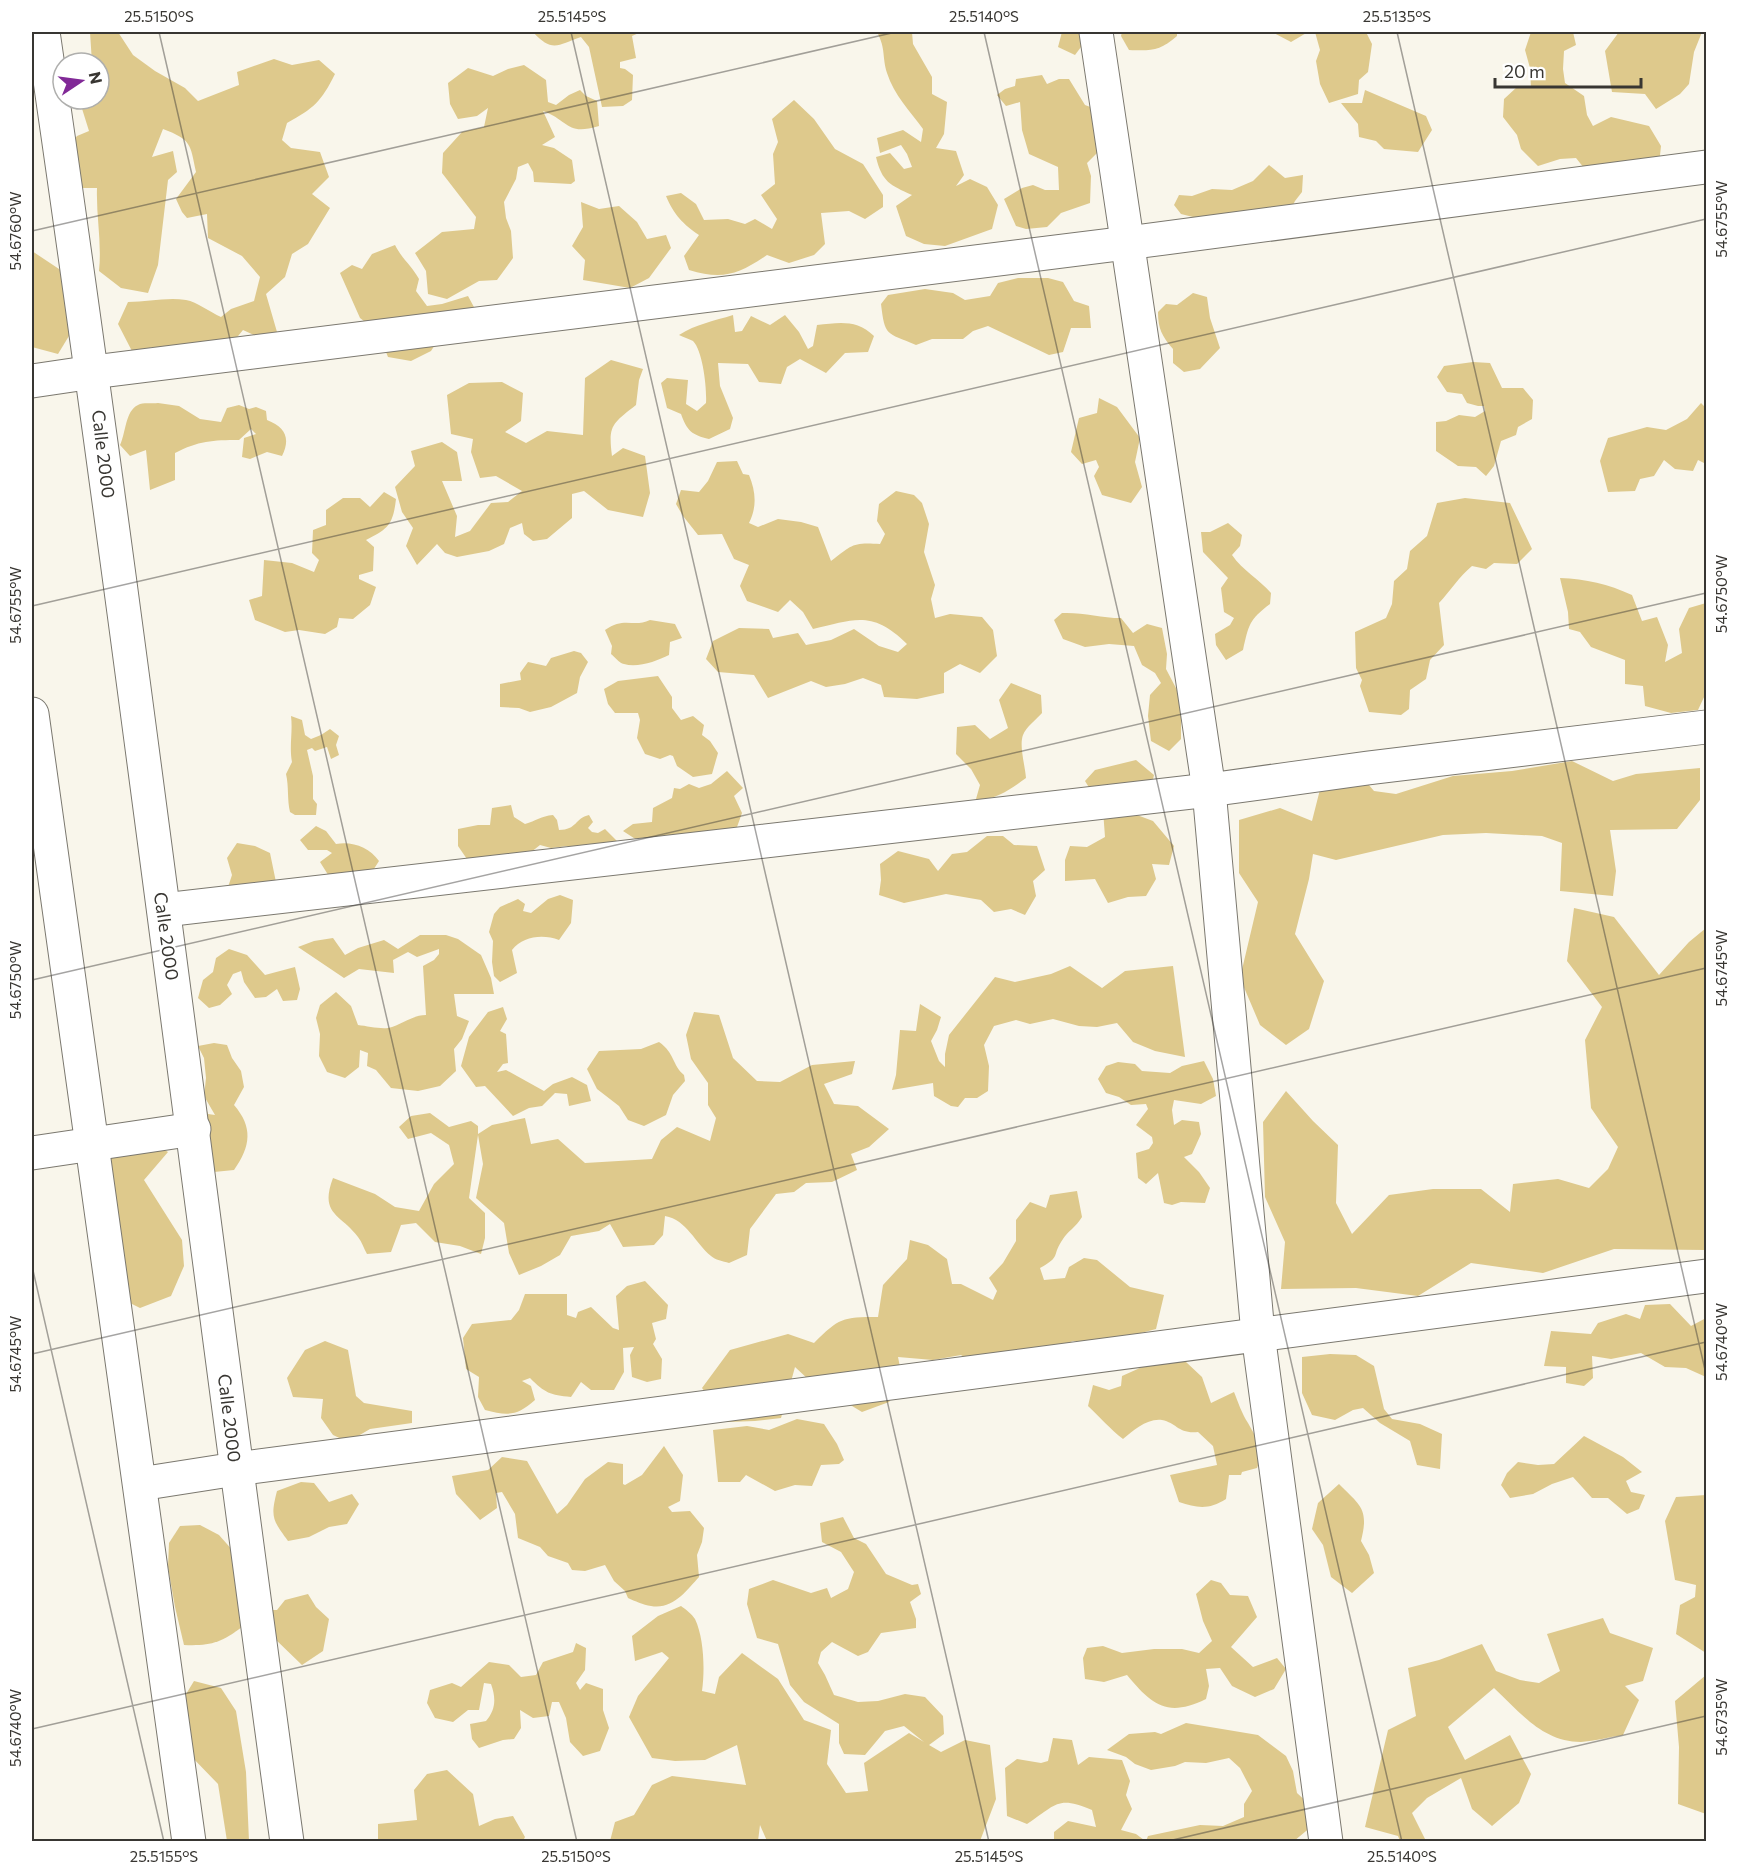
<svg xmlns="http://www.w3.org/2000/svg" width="1738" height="1873" font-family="Commissioner,sans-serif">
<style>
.green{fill:#dec98c}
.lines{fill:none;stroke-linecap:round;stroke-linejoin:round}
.minor-casing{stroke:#7b786f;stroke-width:35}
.minor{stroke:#fff;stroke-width:33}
.ticks{fill:none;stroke:#383632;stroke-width:1.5;stroke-opacity:0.45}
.labels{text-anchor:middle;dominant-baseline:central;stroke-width:4.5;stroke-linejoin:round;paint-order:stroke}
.street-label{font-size:18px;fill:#383632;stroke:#fff}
.neatline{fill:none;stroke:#383632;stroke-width:2}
.ticks-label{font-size:15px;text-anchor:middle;fill:#383632}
</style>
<rect width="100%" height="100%" fill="#f9f6eb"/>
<!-- green -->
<g class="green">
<path d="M90 32H118L133 55 155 71 185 88 198 101 239 85 237 72 274 59 292 65 319 60 335 74C321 102 314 108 287 123L282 140 291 148 320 152 329 177 312 194 330 208 308 244 292 254 285 277 266 294 277 332 265 340 243 330 234 341 163 356 152 347 134 355 118 324 128 302C147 302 167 297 186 300 197 302 210 312 221 317L231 309 254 301 260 277 242 256 208 238 207 214 187 218 182 212 176 199 196 172C190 144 192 140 163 129L152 157 173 151 177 172 168 180 158 265 148 293 121 288 99 271C102 243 96 216 97 188H83L70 180 67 150 77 136 89 131 79 99H99V63H92Z"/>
<path d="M533 32H641L632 36 636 58 620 62V68L625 69 633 75 632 100 623 106 602 107 589 47 581 37C558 45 552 53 533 32Z"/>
<path d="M877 32H912L913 44 932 77V94L947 102 944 134 936 148 956 151 964 175 956 186 970 179 987 187 998 205 992 229 945 246 924 244 906 236 896 206 912 195C890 185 882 182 876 157L890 153 904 169 912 167 907 154 901 145 880 153 877 138 903 130 921 142 923 129C910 111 894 95 887 73 882 57 886 49 877 32Z"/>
<path d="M1062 32H1086L1087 39 1075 55 1058 47Z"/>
<path d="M1122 32H1177V36C1160 51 1151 51 1129 50L1121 36Z"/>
<path d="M1272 32H1308L1291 42Z"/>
<path d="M1315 32H1366L1372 44 1368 72 1359 80 1358 94 1329 103 1320 84 1316 61 1320 50Z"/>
<path d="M1531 32H1573L1576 45 1564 51 1563 69 1565 83 1584 96 1587 115 1593 126 1611 117 1649 126 1661 146 1659 165 1584 168 1576 158 1560 159 1538 166 1521 149 1517 135 1503 117 1504 99 1517 87 1531 88 1530 68 1525 50Z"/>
<path d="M1619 32H1702L1694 52 1689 84 1680 94 1656 109 1645 94 1612 92 1605 51Z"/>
<path d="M524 65 546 80 548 102 556 105 569 95 580 90 586 96 597 101 599 126C566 136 570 121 543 111L555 137 542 145 554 148 572 160 575 181 571 184 534 182 533 172 528 163 518 167 516 179 504 202 506 218 511 231 513 258 497 280 479 281 447 299 428 294 426 271 415 253 442 232 474 229 476 217 442 173 443 153 462 132 484 127 488 108 477 116 458 119 450 104 448 83 468 68 493 76 508 69Z"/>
<path d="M1042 75 1047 84 1059 79H1069L1085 105 1101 111 1098 152 1087 163 1091 176 1090 203 1061 213 1047 227 1026 229 1016 226 1004 199 1022 188 1033 185 1045 190H1059L1058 167 1029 154 1022 130 1020 102 1006 106 997 95 1005 89 1015 86 1016 79Z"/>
<path d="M1365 90 1426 116 1432 130 1418 152 1384 149 1376 141 1359 137 1358 124 1341 103H1362Z"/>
<path d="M794 100 814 119 835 149 863 164 883 195V207L865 219 849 211 821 213 825 244 814 255 789 263 767 255C738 275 722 280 689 270L684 256 699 235C683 224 674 215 666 196L681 193 696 204 704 220 728 219 745 224 755 219 772 229 777 219 761 195 775 184 773 154 778 142 772 119Z"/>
<path d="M1269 165 1285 178 1303 175 1302 192 1295 201 1291 209 1194 224 1193 217 1181 214 1174 205 1179 195 1192 196 1212 189 1232 190 1253 181Z"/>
<path d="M581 202 599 209 619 206 637 222 647 239 666 235 671 248 649 278 630 288 583 280 585 260 572 246 583 227Z"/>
<path d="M395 245C402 259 412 266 419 279L416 291 427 306 442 304 468 296 475 309 438 340 431 351 411 361 388 357 378 332 360 318 340 273 352 265 362 269 372 254Z"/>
<path d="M32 251 65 273 72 331 58 354 32 347Z"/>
<path d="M1018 278H1048L1063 282 1074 301 1089 306 1091 328H1071L1063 352 1049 355 988 326 973 331 963 339H932L916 345C886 332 885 337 881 304L888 295 925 289 953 293 965 300 990 296 998 283Z"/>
<path d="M1193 293 1207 297 1210 318 1220 348 1200 369 1184 372 1173 363V349C1162 336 1158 329 1158 312L1166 304 1177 305Z"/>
<path d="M733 315 735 332 742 331 751 316 770 325 785 315 799 332 808 349 813 346 817 325C839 323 856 319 874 336L868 352 845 353 826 373 800 359 787 367 781 384 759 382 748 364 718 363 720 386 733 418 730 429 709 439C692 435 687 431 681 414L667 408 661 383 667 378 688 380 686 404 697 411 706 403C707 389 703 351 693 341 689 339 683 337 679 335 696 324 714 321 733 315Z"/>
<path d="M611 360 643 369 639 380 636 405C612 424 608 425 612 456L623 448 645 456 650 493 643 517 608 510 584 491 572 494V518L547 539 533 541 524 534 522 523 510 528 504 544 489 551 457 557 445 553 437 544 417 565 406 546 413 528 402 512 395 487 415 466 411 451 442 442 457 452 462 481H442L457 516 455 537 470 531 491 503 508 502 522 491 496 476 480 478 471 452 473 439 451 434 447 395 469 383 502 382 523 393 521 421 505 432 526 443 547 431 583 435 585 378Z"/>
<path d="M1473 362 1490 363 1502 388H1523L1533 400 1532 419 1518 427 1516 435 1501 441 1494 466 1486 476 1476 467 1458 466 1436 451V422L1446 421 1459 415 1475 417 1485 411 1484 406H1478L1467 403 1462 394 1447 392 1437 377 1444 366Z"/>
<path d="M1099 398 1117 407 1140 438 1135 462 1142 487 1131 503 1102 495 1094 476 1099 467 1096 460 1082 464 1071 452 1079 418 1097 413Z"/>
<path d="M158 403 179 406 200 419 221 422 227 408 239 405 249 409 256 407 266 411 267 420C285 427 291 438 282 456L267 452 250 459 242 457 244 438 256 434 251 429 239 440C213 440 198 441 175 453V480L150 490 146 450 130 456 120 445C126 433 125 411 138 405 143 402 152 404 158 403Z"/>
<path d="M1701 403 1706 408V464L1698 460 1693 471 1675 469 1664 460 1654 476 1640 479 1635 491 1608 492 1600 461 1608 438 1647 427 1666 430 1687 419Z"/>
<path d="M737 461 743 474 749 475C756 492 757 507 749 523L758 527 778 519 801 522 818 527 831 561C852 545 852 542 880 544L885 534 877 521 879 504 896 491 914 495 922 503 929 524 924 552 935 585 931 599 935 618 950 614 982 617 993 630 997 656 980 673 960 664 944 673V693L917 699 884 697 881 685 863 678 845 684 826 687 811 681 768 698 754 675 718 672 706 659 713 641 739 628 769 629 773 638 798 633 806 645 831 640 854 629 879 646 898 652 907 644C873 610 855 619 813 629L803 612 790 600 778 612 747 601 740 586 749 565 734 559 722 534 698 535 683 516 676 504 681 490 699 492 708 481 717 462Z"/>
<path d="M384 492 396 499C393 525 388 529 366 540L374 547 373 571 359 575V579L376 587 370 605 353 619 339 618 337 627 325 634 299 630 285 632 255 620 249 600 262 596 264 560 292 563 314 572 319 560 312 553 313 530 326 525V510L343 498H360L370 507Z"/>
<path d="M1465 498 1510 503 1532 549 1517 564 1494 563 1486 569 1472 566C1459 577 1451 590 1439 603L1444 645 1430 660 1426 679 1410 690 1409 709 1401 715 1369 712 1360 686 1362 680 1356 668 1355 632 1386 618 1392 604 1394 581 1407 569 1410 551 1427 536 1437 503Z"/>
<path d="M1228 523 1242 535 1240 546 1232 555C1243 571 1259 579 1271 593L1270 604C1249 620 1249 624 1243 650L1226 660 1216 645 1215 634 1230 625 1234 618 1224 612 1221 588 1228 578 1203 552 1201 532H1210Z"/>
<path d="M1560 578C1586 579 1608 584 1632 595L1642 621 1657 617 1668 645 1665 662 1682 653 1679 629 1689 608 1706 603V683L1705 695 1698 710 1671 713 1645 706 1643 686 1625 684V660L1591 647 1580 632 1569 629 1568 612Z"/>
<path d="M1062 613C1082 612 1101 618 1121 618L1133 633 1147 624 1162 628 1167 654 1166 669 1177 690 1181 709V739L1169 751 1151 741 1148 716 1150 695 1161 683 1155 673 1142 665 1134 646 1109 644 1085 647 1063 639 1054 620Z"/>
<path d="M650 620 675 624 682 638 670 642 669 655C657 661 638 668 624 664 619 663 615 657 611 654L612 646 605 630C625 616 633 628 650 620Z"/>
<path d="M574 651 581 653 588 662 580 677 577 693 551 707 530 712 519 708 500 707V684L521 680 520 673 528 662 546 666 551 658Z"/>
<path d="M658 676 672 697V708L681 720 693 716 704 725 702 735 710 741 718 753 712 774 693 777 677 766 673 756 670 755 660 759 645 754 637 738 640 720 638 713H615L608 704 604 689 618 681Z"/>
<path d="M1011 683 1041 695 1042 713C1037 719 1026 727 1023 735 1019 746 1025 765 1026 778 1011 789 995 801 976 799L980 785 971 769 956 754 957 727 975 725 990 739 1008 728 999 700Z"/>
<path d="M291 716 302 720 305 735 311 739 321 735 330 729 339 736 336 745 339 755 331 759 327 747 315 751 312 748 307 750 313 776V799L317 804 316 815H295L290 812C287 799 289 787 286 774L292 762C289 746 293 732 291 716Z"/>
<path d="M1328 758 1363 778 1374 791 1396 794 1453 776 1512 771 1572 761 1613 781 1636 774 1700 768V800L1677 829 1610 830 1616 871 1613 896 1560 891 1562 843 1542 836 1486 833 1443 835 1336 860 1313 854 1309 879 1295 934 1324 981 1309 1029 1286 1045 1260 1025 1240 978 1258 902 1239 873V820L1280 808 1312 821Z"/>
<path d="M1136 760 1154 775 1148 801 1137 815 1153 821 1174 846 1169 865 1152 864 1156 879 1146 896 1128 897 1108 903 1095 879 1065 881V860L1070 846 1087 847 1105 837 1103 810 1085 781 1095 770Z"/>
<path d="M727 771 743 788 734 796 742 813 737 827 730 834 640 842 623 831 633 824 652 822 653 808 672 798 674 788 680 789 689 784 699 788 711 784Z"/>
<path d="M511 805 514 817 525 824C536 821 541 816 553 815L557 820 559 830C577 830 575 818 589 815L593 822 588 828 592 832 598 833 605 829 618 842 570 849 567 846 551 848 540 845 520 861 469 862 458 846V829L478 825H490L492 808Z"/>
<path d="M316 826 326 831 336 844C352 841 369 847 379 861L368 878 332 881 320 862 332 853 327 850H308L300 840Z"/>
<path d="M987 836H1003L1014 845 1037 846 1045 870 1033 881 1036 896 1025 915 1011 909 994 912 981 900 946 894 904 903 879 895 881 880 880 864 898 851 929 859 938 871 952 854 967 852Z"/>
<path d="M237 843 255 846 270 853 277 887 227 890 232 875 227 858Z"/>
<path d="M560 895 573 900 571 923 559 940C543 934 523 936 512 950L517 973 500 982 494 976 492 962 493 941 489 932 494 914 500 907 518 899 525 904 523 911 531 913 548 899Z"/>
<path d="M1574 908 1614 917 1659 975 1689 942 1706 928V1250L1614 1249 1543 1273 1471 1263 1418 1296 1356 1288 1281 1289 1285 1242 1265 1197 1263 1122 1286 1091 1313 1121 1338 1145 1336 1203 1352 1234 1389 1195 1433 1189H1481L1510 1212 1513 1184 1558 1179 1589 1188 1608 1169 1618 1147 1591 1108 1585 1040 1602 1007 1567 961Z"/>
<path d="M420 935H446L458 939 481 955 491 978 494 994H454L457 1016 469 1021 462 1039 454 1049 456 1071 440 1086 418 1091 391 1088 376 1070 367 1066 368 1053 360 1050 359 1067 345 1078 327 1072 319 1056 320 1034 316 1018 320 1005 336 992 351 1006 358 1025C367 1026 379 1029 388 1028 402 1025 412 1015 426 1015L423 966 434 960 439 954V949L417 957 408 952 393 960 394 973 359 969 344 978 298 947 314 941 333 938 345 955 358 948 384 940 398 949Z"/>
<path d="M229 949 247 955 265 975 295 967 300 989 297 1000 283 1001 277 989 266 997 255 998 244 982 241 971 233 974 227 985 232 994 220 1005 209 1008 198 998 203 980 213 972 216 958Z"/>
<path d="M1070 966 1102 988 1125 971 1173 966 1185 1057 1155 1051 1133 1042 1117 1023 1097 1027 1079 1026 1053 1019 1030 1024 1016 1020 994 1026 984 1045 989 1066 988 1091 977 1098H965L958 1107 951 1106 934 1096 933 1083 892 1090 896 1075 900 1030 916 1031 920 1004 941 1017 937 1030 931 1041 939 1061 945 1067V1054L949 1035 995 977 1015 982 1051 974Z"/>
<path d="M503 1007 507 1019 500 1031 506 1034 508 1063 503 1064 497 1072 506 1070 544 1091 553 1084 572 1077 587 1085 591 1101 569 1106 567 1094 555 1093 542 1106 529 1108 513 1116 485 1086 476 1087 461 1066 469 1037 488 1012Z"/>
<path d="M694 1012 719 1015 733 1058 757 1081 780 1082 812 1065 855 1061 852 1074 824 1084 834 1104 858 1106 889 1129 869 1147 851 1154 857 1170 832 1182 806 1183 794 1192 776 1194 750 1229 747 1255 729 1263C723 1261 715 1260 711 1256 695 1243 687 1220 665 1216L663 1235 654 1245 623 1247 610 1224 599 1231 571 1236 560 1255 541 1266 519 1275 509 1253 504 1223 476 1198 483 1164 478 1135 469 1198 485 1213V1238L481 1254 460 1246 435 1242 416 1223 401 1225 391 1252 367 1254C364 1249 362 1242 358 1237 341 1214 319 1215 333 1178L375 1194 395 1207 419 1211 434 1184 454 1164 449 1145 431 1133 408 1139 399 1127 411 1116 430 1113 449 1127 471 1121 478 1126V1134L492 1125 525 1118 531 1144 558 1139 585 1163 652 1159 661 1140 677 1127 710 1141 716 1118 708 1105V1083L691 1059 686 1035Z"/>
<path d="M659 1042C675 1053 672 1065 684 1075L685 1081 673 1095 666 1115 644 1126 628 1120 619 1106 597 1089 587 1069 599 1051 641 1049Z"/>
<path d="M214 1043 227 1045 232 1058 241 1071 244 1087 234 1105C253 1127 251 1146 234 1170L214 1172 204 1102 208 1114 215 1115 204 1096 206 1078 204 1058 198 1046Z"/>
<path d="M1204 1061 1213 1079 1216 1096 1201 1104 1174 1100 1172 1110 1174 1125 1182 1120 1199 1122 1201 1134 1192 1154 1184 1157 1199 1172 1210 1188 1205 1203 1181 1202 1172 1205 1164 1203 1158 1173 1146 1184 1138 1178 1136 1153 1149 1149 1153 1143 1152 1137 1136 1125 1148 1109 1146 1104 1131 1105 1119 1097 1106 1093 1098 1079 1106 1066 1118 1062 1135 1064 1142 1071 1170 1073 1182 1066Z"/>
<path d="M128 1128 168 1152 144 1180 182 1240 184 1266 171 1296 140 1308 118 1297 95 1159Z"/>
<path d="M1077 1191 1082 1217C1076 1227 1067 1232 1063 1239 1051 1256 1062 1256 1040 1268L1044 1280 1065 1278 1069 1267 1084 1258 1097 1260 1130 1287 1164 1295 1156 1329 1122 1338 1093 1342 1073 1341 1055 1348 1025 1382 1003 1383 961 1355 933 1360 898 1357 903 1382 889 1402 862 1412 809 1380 795 1367 781 1418 755 1421 728 1422 702 1388 730 1350 788 1334 814 1343C839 1318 842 1317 878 1317L883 1285 907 1259 910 1240 928 1245 947 1259 952 1284H961L993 1300 997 1291 989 1278 1003 1263 1016 1241V1220L1030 1202 1046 1208 1050 1195Z"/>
<path d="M645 1281 668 1305 666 1319 652 1323 656 1339 653 1344 662 1359 661 1379 647 1382 632 1377 630 1355 634 1347 623 1348 624 1372 614 1390H591L581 1382 571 1397C550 1395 545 1393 530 1378L522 1381 531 1386 535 1400C517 1416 508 1416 485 1410L478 1397 479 1377 466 1369 463 1338 472 1324 511 1320 519 1310 525 1294H567V1315L576 1318 578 1312 591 1307 613 1328 619 1330 616 1296 627 1286Z"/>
<path d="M1670 1304 1691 1326 1706 1318V1377L1686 1368 1665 1367 1641 1353 1611 1359 1592 1356 1593 1378 1584 1386 1566 1383V1367L1544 1366 1551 1331 1591 1334 1598 1323 1626 1314 1640 1319 1645 1305Z"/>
<path d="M325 1341 348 1350 356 1396 364 1403 412 1411V1423L370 1429 348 1442 333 1435 321 1418 323 1399 293 1397 287 1378 305 1350Z"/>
<path d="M1330 1354 1356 1355 1374 1366 1384 1409 1392 1419 1420 1424 1442 1434 1440 1469 1417 1465 1410 1441 1380 1423 1363 1408 1353 1410 1335 1420 1312 1415 1302 1393V1357Z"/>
<path d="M1160 1359 1186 1362 1202 1377 1211 1403 1234 1392C1238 1402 1242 1414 1248 1423 1257 1440 1266 1449 1257 1468L1242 1472 1241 1475H1229L1226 1499C1209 1510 1197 1508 1179 1502L1170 1475 1217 1465 1213 1446 1198 1432C1178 1434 1177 1423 1162 1420 1147 1418 1133 1431 1123 1439 1110 1429 1100 1417 1088 1406L1093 1385 1109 1390 1121 1386 1122 1376Z"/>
<path d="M797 1419 824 1424 837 1444 844 1460 839 1464 821 1465 812 1486 795 1485 775 1491 746 1475 740 1482H718L713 1430 747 1426 769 1430Z"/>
<path d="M1584 1436 1623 1457 1642 1472 1626 1481 1631 1492 1645 1495 1639 1509 1627 1514 1608 1498H1592L1573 1477 1552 1484 1533 1494 1510 1498 1501 1485 1507 1473 1518 1462 1538 1465 1554 1464Z"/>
<path d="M664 1446 683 1475 680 1501 668 1507 672 1512 690 1511 704 1528 702 1542 697 1555 699 1577C687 1590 673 1610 651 1606 643 1605 635 1601 628 1598L625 1591 614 1581 605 1565 585 1571 572 1570 568 1563 548 1556 540 1547 518 1538 515 1514 502 1492 496 1493 497 1508 480 1520 456 1494 452 1476 488 1470 502 1457 527 1461 557 1514 567 1505 585 1479 608 1462 623 1464V1484L625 1485 642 1475Z"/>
<path d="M301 1482 314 1483 329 1502 352 1494 359 1504 347 1524 329 1527 309 1537 288 1541C273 1520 270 1518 277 1491Z"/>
<path d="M1339 1484C1361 1506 1369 1509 1361 1541L1369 1555 1374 1573 1352 1593 1331 1577 1323 1545 1312 1529 1318 1503Z"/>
<path d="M1706 1495V1653L1676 1634 1680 1605 1695 1597 1696 1585 1675 1580 1665 1521 1676 1497Z"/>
<path d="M843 1517 854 1538 866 1544 886 1574 912 1585 918 1584 921 1594 910 1602 916 1619V1628L881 1633 868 1652 858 1656 832 1642 821 1652 818 1663 825 1675 834 1695 858 1702 878 1701 905 1694 925 1697 943 1716 944 1734 929 1745 941 1752 965 1740 990 1745 996 1799 980 1841H767L760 1825 758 1841H610L615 1822 634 1815 652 1785 672 1776 746 1785 737 1745 705 1760 675 1761 652 1758 629 1717 638 1696 669 1658 662 1652 635 1661 632 1636 658 1616 681 1606C685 1609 692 1614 695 1619 704 1638 705 1670 702 1691L715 1694 719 1677 742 1653 778 1679 804 1720 831 1730 827 1764 846 1793 868 1791 864 1763 909 1733 924 1742 904 1726 885 1731 865 1755 844 1754 839 1743V1724L804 1702 790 1685 778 1644 757 1638 747 1604 749 1589 773 1580 811 1593 827 1588 831 1598 848 1589 854 1572 841 1552 822 1542 820 1523Z"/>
<path d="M200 1525 219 1535 234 1552 242 1627C221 1643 210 1646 184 1645L175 1607 168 1567 169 1543 180 1526Z"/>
<path d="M1211 1580 1221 1583 1230 1595 1248 1596 1257 1617 1231 1647 1253 1667 1277 1658 1286 1669 1274 1689 1255 1697 1232 1686 1220 1668 1206 1669 1209 1686 1206 1699C1167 1718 1152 1705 1127 1675L1104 1682 1085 1679 1083 1658 1087 1648 1103 1646 1122 1653 1154 1649H1182L1199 1653 1212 1641 1203 1621 1196 1594Z"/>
<path d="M308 1594 316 1607 329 1619 323 1651 302 1665 273 1637 265 1610H277L285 1600Z"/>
<path d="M1603 1618 1610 1633 1653 1648 1643 1681 1625 1686 1639 1700 1623 1735C1609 1737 1595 1741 1581 1742 1542 1742 1520 1712 1494 1688L1448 1727 1465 1760 1510 1735 1531 1774 1519 1803 1492 1826 1472 1809 1461 1778 1427 1798 1412 1813 1426 1841H1400L1398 1836 1365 1827 1388 1730 1416 1716 1408 1668 1439 1660 1482 1644 1496 1671 1520 1680 1539 1683 1560 1671 1547 1634Z"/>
<path d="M576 1643 586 1648 585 1670 576 1683 580 1690 586 1683 603 1689V1710L609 1728 600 1751 583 1756 570 1742 566 1718 559 1702H552L549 1716 533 1718 520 1710 521 1728 514 1739 503 1740 479 1748 472 1739 470 1724 486 1721C496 1709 496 1698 491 1684L484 1683 479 1710H468L453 1722 435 1718 427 1703 430 1690 452 1683 461 1687 489 1662 509 1665 521 1677 536 1675 543 1662 573 1652Z"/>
<path d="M1706 1675V1814L1678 1804 1679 1747 1675 1701Z"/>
<path d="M194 1681 221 1688 236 1711 246 1772 249 1841H227L218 1784 189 1754 180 1704Z"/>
<path d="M1186 1723 1258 1735 1286 1756 1293 1771 1297 1793 1323 1817 1294 1841H1146L1148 1836 1200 1825 1223 1826 1244 1817V1804L1252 1791 1240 1768 1229 1758 1206 1763 1185 1762 1175 1766 1151 1770 1135 1764 1126 1757 1107 1750 1129 1734 1155 1732 1161 1734Z"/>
<path d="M1053 1738 1072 1740 1078 1765 1089 1757 1122 1760 1130 1781 1126 1795 1132 1809 1121 1830 1136 1834 1144 1840 1143 1841H1054V1832L1068 1821 1096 1827 1092 1810C1057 1795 1056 1805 1027 1824L1007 1816 1005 1768 1017 1759 1041 1763 1048 1761Z"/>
<path d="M447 1770 473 1794 479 1826 495 1819 513 1816 525 1837 523 1841H378V1824L417 1820 414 1790 427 1774Z"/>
</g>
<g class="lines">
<defs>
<g id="minor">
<path d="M43 32C131 634 204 1238 287 1842"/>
<path d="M1096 32 1209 790 1258 1334 1326 1842"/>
<path d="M32 381 93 372 1127 243 1706 167"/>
<path d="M32 714 189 1842"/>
<path d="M164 910 1209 790 1368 768 1706 727"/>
<path d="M32 1153 194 1129"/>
<path d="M140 1484 236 1469 1706 1276"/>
</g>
</defs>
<!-- minor casing -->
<use href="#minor" class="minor-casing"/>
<!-- minor -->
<use href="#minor" class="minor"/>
</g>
<!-- ticks -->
<path class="ticks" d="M159 32 577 1842M571 32 989 1842M984 32 1402 1842M1397 32 1706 1374M32 231 896 32M32 606 1706 219M32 980 1706 593M32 1266 164 1842M32 1354 1706 968M32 1729 1706 1342M1164 1842 1706 1716"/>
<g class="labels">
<!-- street labels -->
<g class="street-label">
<text transform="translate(104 454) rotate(83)">Calle 2000</text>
<text transform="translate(167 936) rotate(82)">Calle 2000</text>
<text transform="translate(230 1418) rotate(83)">Calle 2000</text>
</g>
</g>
<!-- border -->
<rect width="1738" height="1873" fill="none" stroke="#ffffff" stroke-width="66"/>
<!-- north arrow -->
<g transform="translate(81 81) rotate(77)"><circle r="28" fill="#ffffff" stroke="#afafad" stroke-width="1.5"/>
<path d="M0-4.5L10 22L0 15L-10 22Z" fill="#812997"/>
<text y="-9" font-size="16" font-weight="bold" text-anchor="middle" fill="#383632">N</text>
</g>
<!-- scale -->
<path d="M1495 78v9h146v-9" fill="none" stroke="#383632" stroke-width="3"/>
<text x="1504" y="78" font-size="18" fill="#383632" stroke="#ffffff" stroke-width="4.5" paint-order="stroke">20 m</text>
<rect x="33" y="33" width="1672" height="1807" class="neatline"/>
<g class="ticks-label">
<text x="159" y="22">25.5150°S</text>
<text x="572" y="22">25.5145°S</text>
<text x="984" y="22">25.5140°S</text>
<text x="1397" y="22">25.5135°S</text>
<text transform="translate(1722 219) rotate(-90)" y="5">54.6755°W</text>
<text transform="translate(16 231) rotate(-90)" y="5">54.6760°W</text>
<text transform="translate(1722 594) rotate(-90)" y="5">54.6750°W</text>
<text transform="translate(16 605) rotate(-90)" y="5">54.6755°W</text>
<text transform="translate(1722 968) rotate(-90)" y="5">54.6745°W</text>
<text transform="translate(16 980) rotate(-90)" y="5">54.6750°W</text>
<text transform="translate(1722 1342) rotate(-90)" y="5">54.6740°W</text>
<text transform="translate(16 1354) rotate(-90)" y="5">54.6745°W</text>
<text transform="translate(1722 1717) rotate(-90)" y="5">54.6735°W</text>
<text transform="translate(16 1728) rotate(-90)" y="5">54.6740°W</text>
<text x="164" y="1862">25.5155°S</text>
<text x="576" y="1862">25.5150°S</text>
<text x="989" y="1862">25.5145°S</text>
<text x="1402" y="1862">25.5140°S</text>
</g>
</svg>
